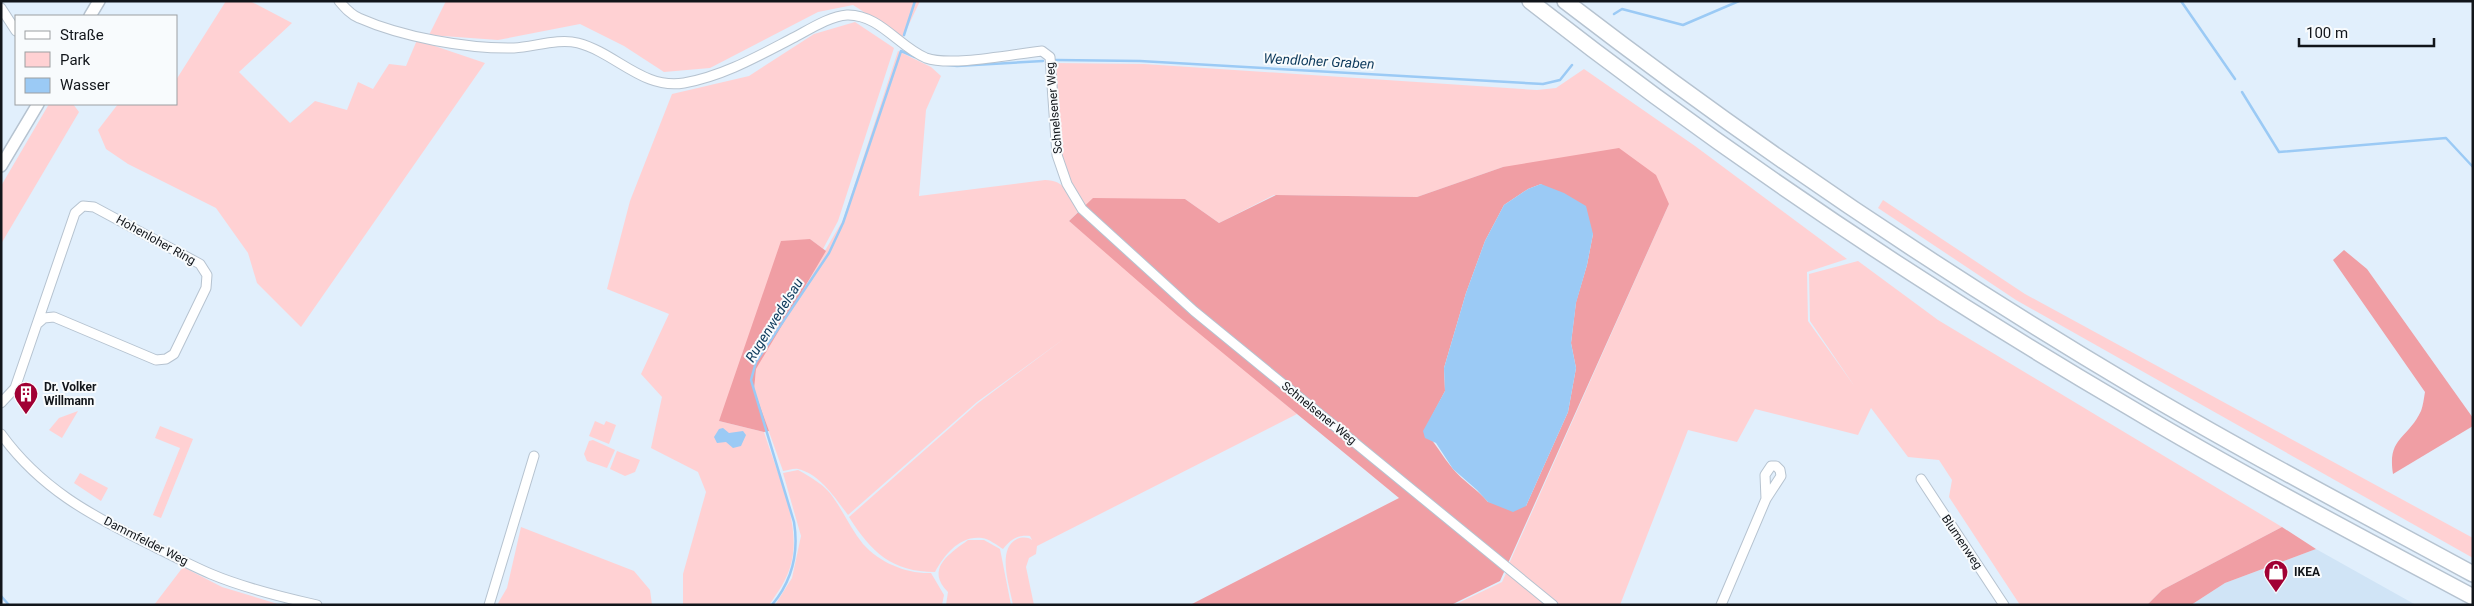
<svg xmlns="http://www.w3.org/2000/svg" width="2474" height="606" font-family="Roboto,sans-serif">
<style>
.built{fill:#d0e4f6}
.green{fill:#ffd1d3}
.forest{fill:#f09ea4;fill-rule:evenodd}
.water{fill:#9bcaf5}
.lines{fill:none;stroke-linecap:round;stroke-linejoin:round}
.stream{stroke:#9bcaf5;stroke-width:2.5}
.minor-casing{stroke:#b6c3d0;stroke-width:11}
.secondary-casing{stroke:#b6c3d0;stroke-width:14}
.motorway-casing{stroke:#b6c3d0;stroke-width:18}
.minor{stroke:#fff;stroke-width:9}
.secondary{stroke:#fff;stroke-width:11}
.motorway{stroke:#fff;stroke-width:15}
.labels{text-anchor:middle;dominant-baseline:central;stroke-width:4;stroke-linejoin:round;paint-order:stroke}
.street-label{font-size:12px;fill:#11151a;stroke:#f8fbfd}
.poi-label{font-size:12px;font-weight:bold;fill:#11151a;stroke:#f8fbfd;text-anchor:start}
.water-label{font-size:14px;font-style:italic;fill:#0c395b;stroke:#f8fbfd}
</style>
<rect width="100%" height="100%" fill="#e1effc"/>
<!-- built -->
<path class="built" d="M2316 549 2416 605H2191L2225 583Z"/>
<!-- green -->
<g class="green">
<path d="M226 1H250L292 23 239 72 290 123 315 101 347 110 358 82 373 89 389 64 406 66 417 40 485 63 301 327 257 283 248 253 216 208 128 164 106 149 98 130 118 104H176V80Z"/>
<path d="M446 1H920L903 37 853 5 818 12 710 68 664 72 624 46 580 24 498 40 429 35Z"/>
<path d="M855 22 894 48 838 221 823 249 810 239 719 421 764 432C776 471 802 524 791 564 787 580 778 592 769 605H683V574L706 492 698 472 651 448 662 397 641 374 669 314 607 289 630 201 672 94 749 76 814 34Z"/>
<path d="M898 51 931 67 941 76 926 110 919 196 1045 180C1065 180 1070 195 1080 210L1069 221 1297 414 1037 546 1036 554 1029 558 1026 567 1034 605H1013C1010 587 996 549 1017 539 1022 537 1028 537 1032 540L1030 536C1017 535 1011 539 1003 549 997 545 989 539 982 538 960 535 944 555 935 572 892 572 871 552 849 517L978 403 1065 338 977 402 848 515C836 499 820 474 798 469 794 468 787 471 783 471L754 390 756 368 843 220Z"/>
<path d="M1052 63 1144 64 1537 90 1556 88 1584 69 1695 146 1847 259 1807 272 1808 321 1855 387 1810 321 1809 274 1858 261 1938 320 2282 527 2162 590 2147 605H2020L1949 497 1952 480 1939 460 1908 457 1871 408 1858 435 1755 409 1737 442 1688 430 1620 605H1556L1508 566 1669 204 1503 167 1417 197 1274 195 1219 223 1185 199 1084 206 1069 184 1060 154Z"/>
<path d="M49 104H73L79 112 1 244V186Z"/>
<path d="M1883 200 2025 294 2473 538V558L2016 300 1878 208Z"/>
<path d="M78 411 62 438 49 430 59 418Z"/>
<path d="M595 421 604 425 606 421 616 425 609 444 589 436Z"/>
<path d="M160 426 193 439 161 518 153 515 180 448 155 438Z"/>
<path d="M593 440 615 450 607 468 587 461 584 454 589 441Z"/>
<path d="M617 451 640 460 635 472 625 476 610 469Z"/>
<path d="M798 470C809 476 821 483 829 492 842 508 850 528 863 544 880 563 907 574 931 573L944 595 942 605H775L792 578 801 536 783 473Z"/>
<path d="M80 473 108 488 101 501 74 483Z"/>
<path d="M521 527 634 571 650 590 652 605H497L507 588Z"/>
<path d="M968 540H984L1000 549 1011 605H946L948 592C925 569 949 554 968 540Z"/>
<path d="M183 567 222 587 281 605H154Z"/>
<path d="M1508 569 1550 605H1454L1502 582Z"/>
</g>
<!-- forest -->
<g class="forest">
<path d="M1619 148 1656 175 1669 204 1500 581 1451 605H1190L1399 498 1178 316 1069 221 1093 198 1185 199 1219 223 1276 195 1417 197 1503 167ZM1541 184 1593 234 1587 265 1576 302 1571 343 1576 368 1568 412 1526 506 1488 502C1477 489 1463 481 1453 469 1442 456 1435 442 1424 431L1445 391 1444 368 1466 293 1485 241 1504 205 1528 189Z"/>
<path d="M810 239 826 251 756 369 754 390 769 431 764 432 719 421 781 241Z"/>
<path d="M2344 250 2367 269 2473 418V426L2393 474C2387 437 2408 439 2421 411 2423 406 2424 398 2425 392L2333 260Z"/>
<path d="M2282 527 2316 549 2225 583 2191 605H2147L2162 590Z"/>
</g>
<!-- water -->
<g class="water">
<path d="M1541 184 1564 193 1586 206 1593 234 1587 265 1576 303 1571 343 1576 368 1568 412 1526 506 1513 512 1488 502 1477 490 1453 469 1436 443 1425 438 1423 431 1445 391 1444 368 1466 293 1485 241 1504 205 1528 189Z"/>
<path d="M723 428 729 433 743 431 746 435 741 446 733 448 726 442 717 443 714 437 719 429Z"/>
</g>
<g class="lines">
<!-- stream -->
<g class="stream">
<path d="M2181 1 2235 79"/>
<path d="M1614 14 1622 9 1683 25 1739 1"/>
<path d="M904 35 915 1"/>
<path d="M1056 60 1140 61 1543 84 1560 80 1572 65"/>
<path d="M930 63 957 66 1043 61"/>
<path d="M2242 92 2279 152 2446 138 2473 167"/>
<path d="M1 596 9 605"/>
<path d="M772 605C793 580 799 553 794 522L751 380 756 362 829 253 843 223 901 51 915 57"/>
</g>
<defs>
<g id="minor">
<path d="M339 1C345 8 351 15 359 18 402 37 467 49 514 48 534 47 558 38 578 43 616 53 643 90 684 83 724 76 760 55 795 37 810 29 830 16 847 15 879 14 899 47 926 58 951 67 1013 54 1042 51L1050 57 1057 155 1067 184 1082 209 1194 311 1553 605"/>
<path d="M1 8 16 31"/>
<path d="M1 403 15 388 75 213 83 206 94 207 200 264 207 275 206 288 174 354 166 359 156 360 54 317 44 318 37 324"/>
<path d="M1 434C40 488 90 515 149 544 169 554 190 565 211 574 244 588 281 597 317 605"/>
<path d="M1921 479 2004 605"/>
<path d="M489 605 534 456"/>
<path d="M1721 605 1766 499 1781 476 1780 470 1776 466H1771L1765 475 1766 499"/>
</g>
<g id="secondary">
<path d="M90 16 99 1"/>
<path d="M1 166 38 104"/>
</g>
<g id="motorway">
<path d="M1530 1C1720 150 1921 285 2129 407 2241 474 2357 535 2473 597"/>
<path d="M1565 1C1747 141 1936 269 2133 386 2244 452 2359 512 2473 574"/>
</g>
</defs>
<!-- minor casing -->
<use href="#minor" class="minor-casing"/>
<!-- secondary casing -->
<use href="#secondary" class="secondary-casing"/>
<!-- motorway casing -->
<use href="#motorway" class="motorway-casing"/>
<!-- minor -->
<use href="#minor" class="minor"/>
<!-- secondary -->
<use href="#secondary" class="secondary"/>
<!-- motorway -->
<use href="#motorway" class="motorway"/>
</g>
<!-- icons -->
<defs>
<symbol id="building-pin" viewBox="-11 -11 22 30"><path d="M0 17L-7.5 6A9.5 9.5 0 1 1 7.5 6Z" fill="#a10034" stroke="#f8fbfd"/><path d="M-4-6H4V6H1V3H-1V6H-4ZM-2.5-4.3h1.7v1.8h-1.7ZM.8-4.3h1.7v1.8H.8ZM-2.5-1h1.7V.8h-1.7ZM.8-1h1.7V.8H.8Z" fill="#fff"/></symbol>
<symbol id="shop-pin" viewBox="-11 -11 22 30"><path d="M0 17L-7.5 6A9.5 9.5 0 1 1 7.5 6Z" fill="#a10034" stroke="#f8fbfd"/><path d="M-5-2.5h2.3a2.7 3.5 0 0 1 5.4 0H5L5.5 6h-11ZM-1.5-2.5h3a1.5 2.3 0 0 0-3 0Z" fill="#fff"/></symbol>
</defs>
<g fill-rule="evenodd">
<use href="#building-pin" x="12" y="380" width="28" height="38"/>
<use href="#shop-pin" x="2262" y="558" width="28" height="38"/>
</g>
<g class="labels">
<!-- street labels -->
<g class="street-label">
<text transform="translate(1054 108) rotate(-95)">Schnelsener Weg</text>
<text transform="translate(156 240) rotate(29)">Hohenloher Ring</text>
<text transform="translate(1319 413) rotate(39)">Schnelsener Weg</text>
<text transform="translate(146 541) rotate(27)">Dammfelder Weg</text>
<text transform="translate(1962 542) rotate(56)">Blumenweg</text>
</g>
<!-- poi labels -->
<g class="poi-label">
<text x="44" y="387">Dr. Volker<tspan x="44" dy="14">Willmann</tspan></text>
<text x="2294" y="572">IKEA</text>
</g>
<!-- water labels -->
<g class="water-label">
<text transform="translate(1319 61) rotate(3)">Wendloher Graben</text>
<text transform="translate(774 320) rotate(-58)">Rugenwedelsau</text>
</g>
</g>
<!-- border -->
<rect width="2474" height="606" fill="none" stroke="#11151a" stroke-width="5"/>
<!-- legend -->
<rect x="15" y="15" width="162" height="90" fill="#f8fbfd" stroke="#9c9fa2"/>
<rect x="25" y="31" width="25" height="8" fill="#ffffff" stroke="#9c9fa2"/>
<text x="60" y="40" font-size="15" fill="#11151a">Straße</text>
<rect x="25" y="52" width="25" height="15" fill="#ffd1d3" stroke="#9c9fa2"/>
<text x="60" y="65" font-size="15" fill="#11151a">Park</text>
<rect x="25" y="78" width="25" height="15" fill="#9bcaf5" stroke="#9c9fa2"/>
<text x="60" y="90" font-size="15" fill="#11151a">Wasser</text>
<!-- scale -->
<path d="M2299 38v8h135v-8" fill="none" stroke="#11151a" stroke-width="2.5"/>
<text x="2306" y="38" font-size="15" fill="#11151a" stroke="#f8fbfd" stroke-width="4" paint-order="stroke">100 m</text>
</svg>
